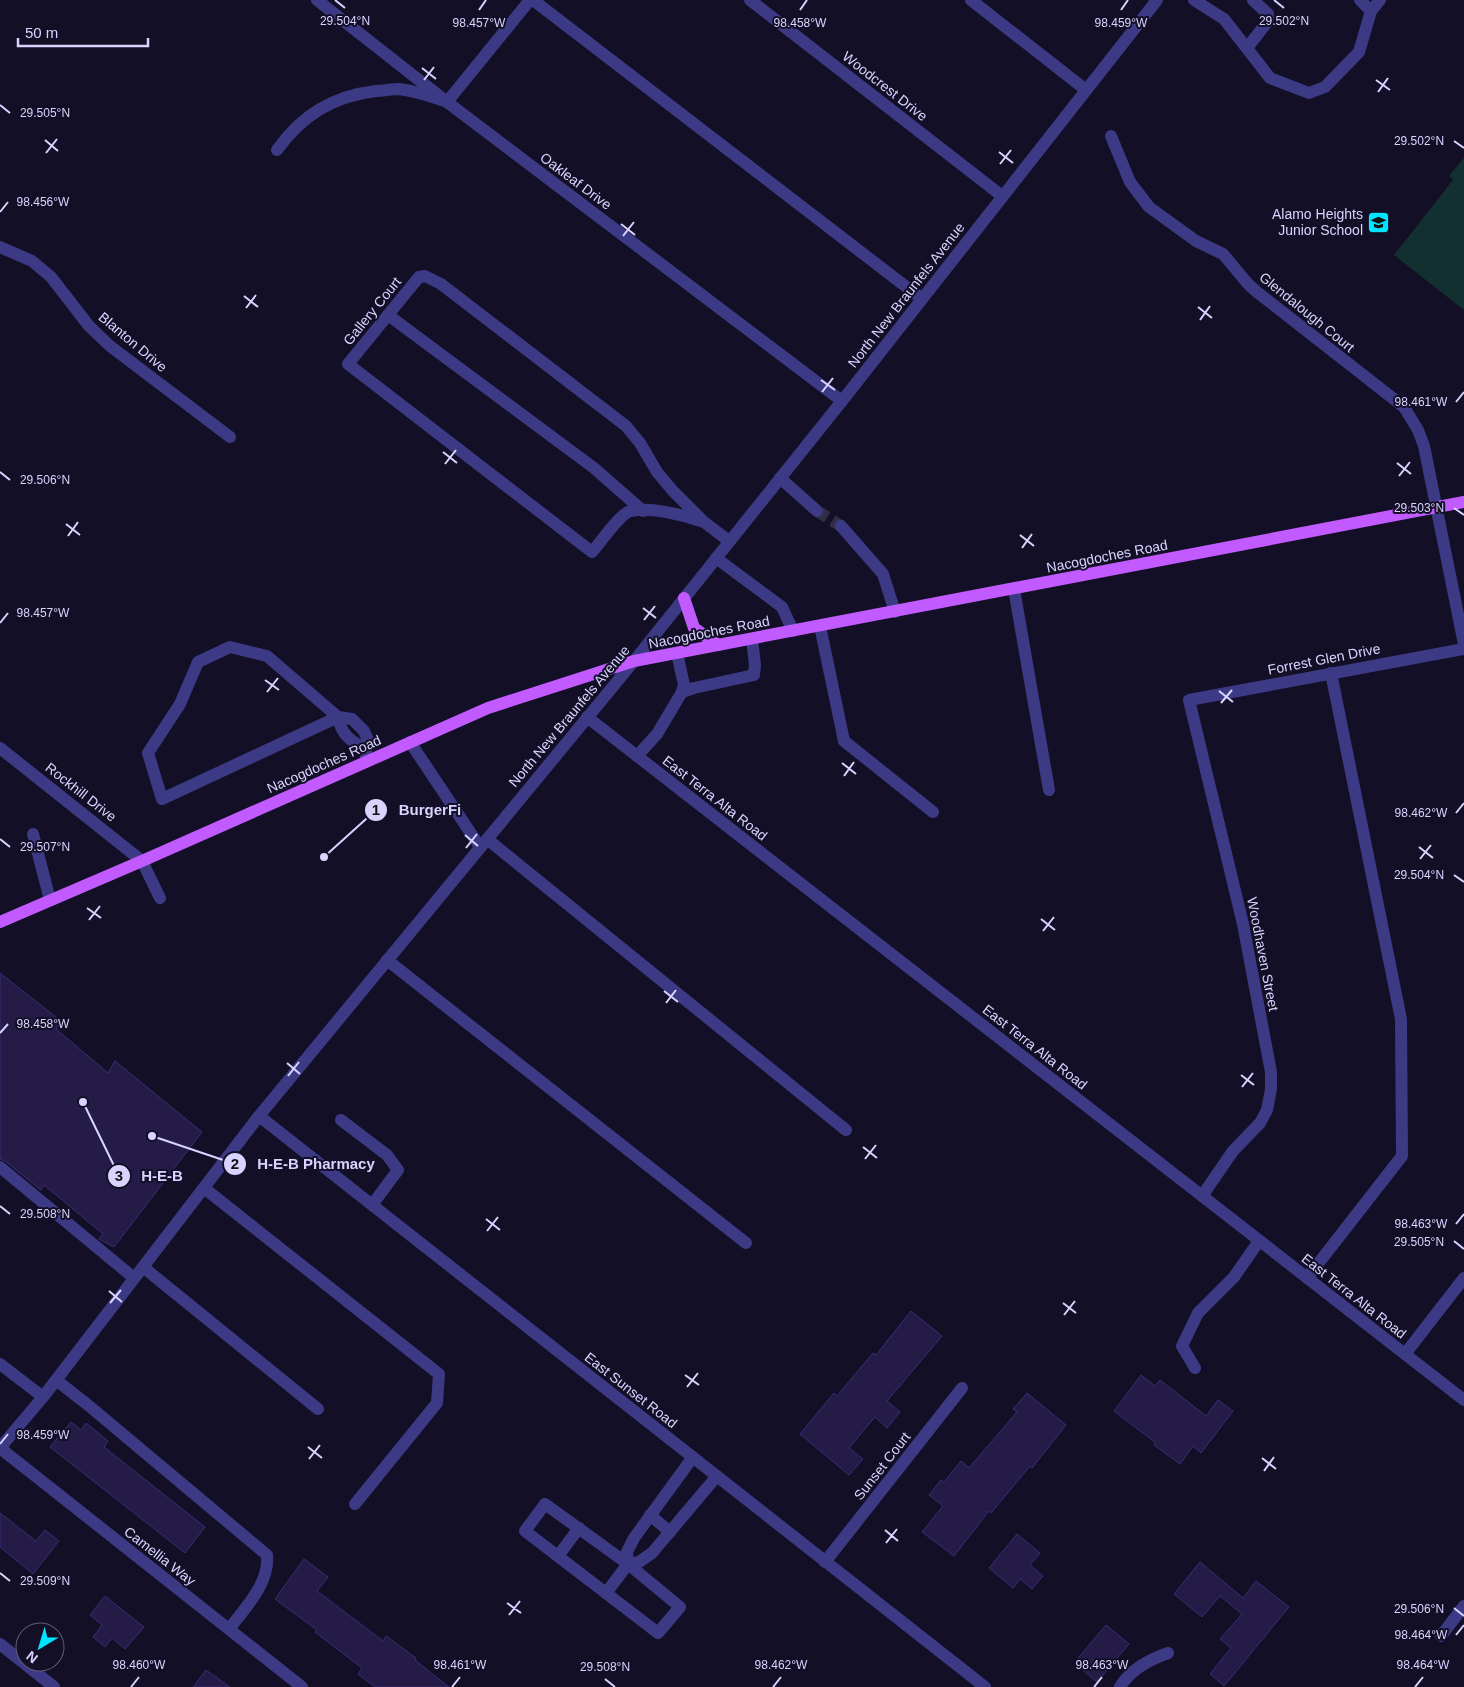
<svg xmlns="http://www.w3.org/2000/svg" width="1464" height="1687" font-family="Arial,sans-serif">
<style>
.green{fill:#12302f}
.building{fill:#241b47;stroke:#3b2d73}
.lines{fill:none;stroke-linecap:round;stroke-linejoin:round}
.minor-tunnel{stroke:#312d47;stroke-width:12;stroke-dasharray:12 6;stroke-linecap:butt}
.minor{stroke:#3d3a85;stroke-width:12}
.major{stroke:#c25bff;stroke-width:12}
.ticks{fill:none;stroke:#d9d4ff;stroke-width:2}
.labels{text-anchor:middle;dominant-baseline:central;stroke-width:4;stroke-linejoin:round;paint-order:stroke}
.street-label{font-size:14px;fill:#d9d4ff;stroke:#130f26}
.poi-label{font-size:14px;fill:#d9d4ff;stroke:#130f26;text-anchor:end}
.ticks-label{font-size:12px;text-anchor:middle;fill:#d9d4ff;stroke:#130f26;stroke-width:4;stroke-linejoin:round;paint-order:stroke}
.leader{fill:none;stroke:#d9d4ff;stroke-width:2}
.callout-dot{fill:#d9d4ff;stroke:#130f26;stroke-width:2}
.mark-label{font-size:15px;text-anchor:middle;font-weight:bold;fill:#111}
.callout-label{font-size:15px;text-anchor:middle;font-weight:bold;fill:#d9d4ff;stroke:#130f26;stroke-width:4;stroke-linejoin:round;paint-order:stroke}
</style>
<rect width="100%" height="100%" fill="#130f26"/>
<!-- green -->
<path class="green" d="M1464 158V310L1394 255 1453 180 1449 176Z"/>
<!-- building -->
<g class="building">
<path d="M0 973 61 1021 56 1029 108 1073 115 1061 202 1132 114 1247 99 1239 103 1234 44 1185 41 1190 5 1161 0 1159Z"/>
<path d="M911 1311 942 1336 887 1401 900 1412 887 1428 875 1417 849 1448 863 1459 849 1475 800 1434 834 1393 837 1396 873 1353 876 1355Z"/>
<path d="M1141 1375 1155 1386 1160 1380 1206 1416 1218 1400 1233 1411 1201 1453 1193 1446 1180 1464 1154 1445 1156 1443 1114 1411Z"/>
<path d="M1027 1393 1066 1425 1032 1468 1030 1466 991 1513 989 1511 954 1556 922 1532 943 1506 929 1495 941 1480 944 1482 961 1461 969 1468 1017 1412 1013 1409Z"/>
<path d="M71 1422 81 1430 86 1423 108 1441 104 1447 205 1527 185 1553 50 1447Z"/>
<path d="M0 1513 36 1541 45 1530 59 1541 33 1574 0 1547Z"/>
<path d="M1017 1534 1040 1553 1030 1565 1043 1576 1032 1589 1020 1579 1013 1588 989 1568Z"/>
<path d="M304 1559 328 1577 317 1591 383 1641 386 1636 416 1658 415 1660 449 1687H375L358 1674 362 1668 315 1632 317 1630 275 1599Z"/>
<path d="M1200 1562 1243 1598 1256 1581 1289 1607 1224 1686 1210 1674 1231 1648 1220 1639 1242 1614 1220 1596 1202 1617 1174 1594Z"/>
<path d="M105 1596 144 1627 125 1649 112 1638 105 1647 93 1637 102 1625 90 1615Z"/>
<path d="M1106 1625 1129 1644 1097 1682 1074 1663Z"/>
<path d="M206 1670 230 1687H193Z"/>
</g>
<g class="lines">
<!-- minor-tunnel -->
<path class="minor-tunnel" d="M817 511 841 526"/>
<!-- minor -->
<g class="minor">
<path d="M317 0 447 102 842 401"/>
<path d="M533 0 922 299"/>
<path d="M750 0 1002 196"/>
<path d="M971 0 1086 90"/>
<path d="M1194 0 1224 19 1270 78 1309 93 1325 87 1359 52 1371 11 1380 0"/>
<path d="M1360 0 1371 11"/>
<path d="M1247 48 1268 21V14L1253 0"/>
<path d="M1111 136 1130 182 1149 207 1196 241 1223 254 1248 284 1257 292 1404 407 1418 430 1424 446 1464 644"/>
<path d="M277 150C302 115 333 96 376 91 383 91 391 89 399 89 415 91 431 96 447 102L530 0"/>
<path d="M0 247 32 261 51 277 89 326 110 346 230 437"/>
<path d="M388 315 594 468 643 511"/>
<path d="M780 478 817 511"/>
<path d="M704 522C687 516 646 505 628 512 619 516 600 543 592 552L348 364 419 277 425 276 441 284 626 426 640 443 657 472 673 491 704 522 729 541"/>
<path d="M841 526 883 574 895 612"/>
<path d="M716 558 782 607 793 631"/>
<path d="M1014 589 1049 790"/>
<path d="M820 626 844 741 933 812"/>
<path d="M682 692 694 688 754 675 755 665 752 639"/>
<path d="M338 717 162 799 148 753 180 704 198 662 230 647 267 656 338 717 352 719 364 731 368 740 366 749V761"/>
<path d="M338 717C341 734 350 741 366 749"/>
<path d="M587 717 1464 1400"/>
<path d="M410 742 480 847"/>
<path d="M0 748 142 861 160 898"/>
<path d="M637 756 657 734 682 692 684 685 677 653"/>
<path d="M33 834 50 900"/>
<path d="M487 839 846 1130"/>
<path d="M387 960 746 1243"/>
<path d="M259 1116 985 1687"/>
<path d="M341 1120 387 1155 398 1170 372 1205"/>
<path d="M0 1167 134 1278"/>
<path d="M204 1188 439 1374 437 1403 355 1504"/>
<path d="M1202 1196 1233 1151 1260 1123 1267 1110 1271 1089V1072L1243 924 1189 700 1464 649"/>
<path d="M143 1267 318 1409"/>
<path d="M1307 1278 1402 1156 1401 1019 1331 673"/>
<path d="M1405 1354 1464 1278"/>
<path d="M0 1364 43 1397"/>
<path d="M1195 1368 1182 1346 1198 1313 1234 1277 1259 1241"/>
<path d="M56 1380 88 1405 267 1555C270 1583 245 1608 229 1629"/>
<path d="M0 1448 43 1397 259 1116 634 661 842 401 1157 0"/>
<path d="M0 1448 302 1687"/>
<path d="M650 1515 670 1532"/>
<path d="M558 1556 579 1528"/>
<path d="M825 1562 962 1388"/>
<path d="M628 1564 680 1607 658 1633 525 1531 545 1504 628 1564 639 1562 652 1553 717 1476"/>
<path d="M606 1593 628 1564 627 1552 634 1538 693 1457"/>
<path d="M1441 1636 1464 1606"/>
<path d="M0 1644 54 1687"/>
<path d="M1120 1687C1131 1669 1149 1660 1168 1653"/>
</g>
<!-- major -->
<g class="major">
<path d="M684 598 694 628 718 645"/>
<path d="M0 922 142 861 488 708 634 661 1464 502"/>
</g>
</g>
<!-- ticks -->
<path class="ticks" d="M335 0 345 8M1274 0 1284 8M479 10 486 0M800 10 807 0M1121 10 1128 0M422 68 436 79M424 80 434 67M1376 80 1390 90M1378 92 1388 78M0 105 10 113M45 140 58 151M1454 141 1464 148M999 152 1013 163M46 153 57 139M1000 164 1011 150M0 212 8 202M621 224 635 235M623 236 634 222M244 296 258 307M1198 307 1212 318M246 308 256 295M1200 320 1210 306M821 380 835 390M822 392 833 378M1456 402 1464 392M443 452 457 463M1397 463 1411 474M445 464 456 450M0 472 10 480M1399 476 1410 462M1454 508 1464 515M66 524 80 535M1020 535 1034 546M68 536 78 522M1022 548 1032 534M643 608 656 618M644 620 655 606M0 623 8 613M265 680 279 690M1219 691 1233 702M267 692 278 678M1221 703 1232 690M842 763 856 774M844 776 854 762M1456 813 1464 803M465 835 478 846M0 839 10 847M1419 847 1433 858M466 848 477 834M1420 859 1431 845M1454 875 1464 882M87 908 101 918M1041 919 1055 930M89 920 100 906M1043 931 1054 917M664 991 678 1002M666 1003 676 990M0 1033 8 1024M287 1063 300 1074M1241 1075 1254 1085M288 1076 299 1062M1242 1087 1253 1073M863 1147 877 1158M865 1159 876 1145M0 1206 10 1214M486 1219 500 1230M1456 1224 1464 1214M487 1231 498 1217M1454 1241 1464 1249M109 1291 122 1302M110 1303 121 1290M1063 1303 1076 1313M1064 1315 1075 1301M685 1375 699 1385M687 1387 698 1373M0 1444 8 1434M308 1447 322 1458M1262 1458 1276 1469M309 1459 320 1445M1264 1471 1274 1457M885 1530 898 1541M886 1543 897 1529M0 1573 10 1581M507 1603 521 1613M1454 1608 1464 1616M509 1615 520 1601M1456 1635 1464 1625M605 1679 615 1687M131 1687 139 1677M452 1687 460 1677M773 1687 781 1677M1094 1687 1102 1677M1415 1687 1423 1677"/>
<!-- icons -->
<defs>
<symbol id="school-square" viewBox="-11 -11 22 22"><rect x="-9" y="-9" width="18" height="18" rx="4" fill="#00e5ff" stroke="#130f26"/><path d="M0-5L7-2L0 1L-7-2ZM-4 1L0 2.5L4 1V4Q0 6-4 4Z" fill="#111"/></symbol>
</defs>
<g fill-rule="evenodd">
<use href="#school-square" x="1366" y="210" width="25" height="25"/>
</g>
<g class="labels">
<!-- street labels -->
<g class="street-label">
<text transform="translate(885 86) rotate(38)">Woodcrest Drive</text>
<text transform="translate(576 181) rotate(37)">Oakleaf Drive</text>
<text transform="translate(906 295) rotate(-52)">North New Braunfels Avenue</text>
<text transform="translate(372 311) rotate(-51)">Gallery Court</text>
<text transform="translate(1307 312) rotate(39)">Glendalough Court</text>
<text transform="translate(133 342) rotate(40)">Blanton Drive</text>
<text transform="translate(1107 556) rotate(-11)">Nacogdoches Road</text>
<text transform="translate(709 632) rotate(-11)">Nacogdoches Road</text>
<text transform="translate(1324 659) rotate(-11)">Forrest Glen Drive</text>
<text transform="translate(569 716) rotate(-50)">North New Braunfels Avenue</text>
<text transform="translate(324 764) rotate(-24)">Nacogdoches Road</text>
<text transform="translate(81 792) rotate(38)">Rockhill Drive</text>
<text transform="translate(715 798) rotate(38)">East Terra Alta Road</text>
<text transform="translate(1263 954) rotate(79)">Woodhaven Street</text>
<text transform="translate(1035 1047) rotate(38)">East Terra Alta Road</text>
<text transform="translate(1354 1296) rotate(38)">East Terra Alta Road</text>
<text transform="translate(631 1390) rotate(38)">East Sunset Road</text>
<text transform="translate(882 1466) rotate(-52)">Sunset Court</text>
<text transform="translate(160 1556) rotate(38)">Camellia Way</text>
</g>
<!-- poi labels -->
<g class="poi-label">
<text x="1363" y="214">Alamo Heights<tspan x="1363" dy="16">Junior School</tspan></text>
</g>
</g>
<g class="ticks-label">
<text x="345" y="25">29.504°N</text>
<text x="1284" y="25">29.502°N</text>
<text x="479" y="27">98.457°W</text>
<text x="800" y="27">98.458°W</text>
<text x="1121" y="27">98.459°W</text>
<text x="45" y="117">29.505°N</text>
<text x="1419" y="145">29.502°N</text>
<text x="43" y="206">98.456°W</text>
<text x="1421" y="406">98.461°W</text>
<text x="45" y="484">29.506°N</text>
<text x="1419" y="512">29.503°N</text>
<text x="43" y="617">98.457°W</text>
<text x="1421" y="817">98.462°W</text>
<text x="45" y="851">29.507°N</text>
<text x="1419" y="879">29.504°N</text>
<text x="43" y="1028">98.458°W</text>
<text x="45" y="1218">29.508°N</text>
<text x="1421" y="1228">98.463°W</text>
<text x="1419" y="1246">29.505°N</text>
<text x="43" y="1439">98.459°W</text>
<text x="45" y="1585">29.509°N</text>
<text x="1419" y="1613">29.506°N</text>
<text x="1421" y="1639">98.464°W</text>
<text x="139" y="1669">98.460°W</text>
<text x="460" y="1669">98.461°W</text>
<text x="781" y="1669">98.462°W</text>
<text x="1102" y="1669">98.463°W</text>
<text x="1423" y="1669">98.464°W</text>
<text x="605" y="1671">29.508°N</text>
</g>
<!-- callouts -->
<path class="leader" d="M324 857L376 810M152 1136L235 1164M83 1102L119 1176"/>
<g class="callout-dot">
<circle cx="324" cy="857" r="5"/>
<circle cx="152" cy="1136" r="5"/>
<circle cx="83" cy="1102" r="5"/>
<circle cx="376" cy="810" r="12"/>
<circle cx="235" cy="1164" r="12"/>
<circle cx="119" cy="1176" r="12"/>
</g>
<g class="mark-label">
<text x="376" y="815">1</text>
<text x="235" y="1169">2</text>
<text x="119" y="1181">3</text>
</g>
<g class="callout-label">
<text x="430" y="815">BurgerFi</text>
<text x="316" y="1169">H-E-B Pharmacy</text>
<text x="162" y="1181">H-E-B</text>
</g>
<!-- north arrow -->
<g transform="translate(40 1647) rotate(218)"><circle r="24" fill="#130f26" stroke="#625e7d"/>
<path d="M0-4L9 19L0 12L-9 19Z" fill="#00e5ff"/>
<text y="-8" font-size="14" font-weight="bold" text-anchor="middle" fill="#d9d4ff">N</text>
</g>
<!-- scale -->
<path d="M18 38v8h130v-8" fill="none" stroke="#d9d4ff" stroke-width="2.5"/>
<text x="25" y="38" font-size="15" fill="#d9d4ff" stroke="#130f26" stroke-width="4" paint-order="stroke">50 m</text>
</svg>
